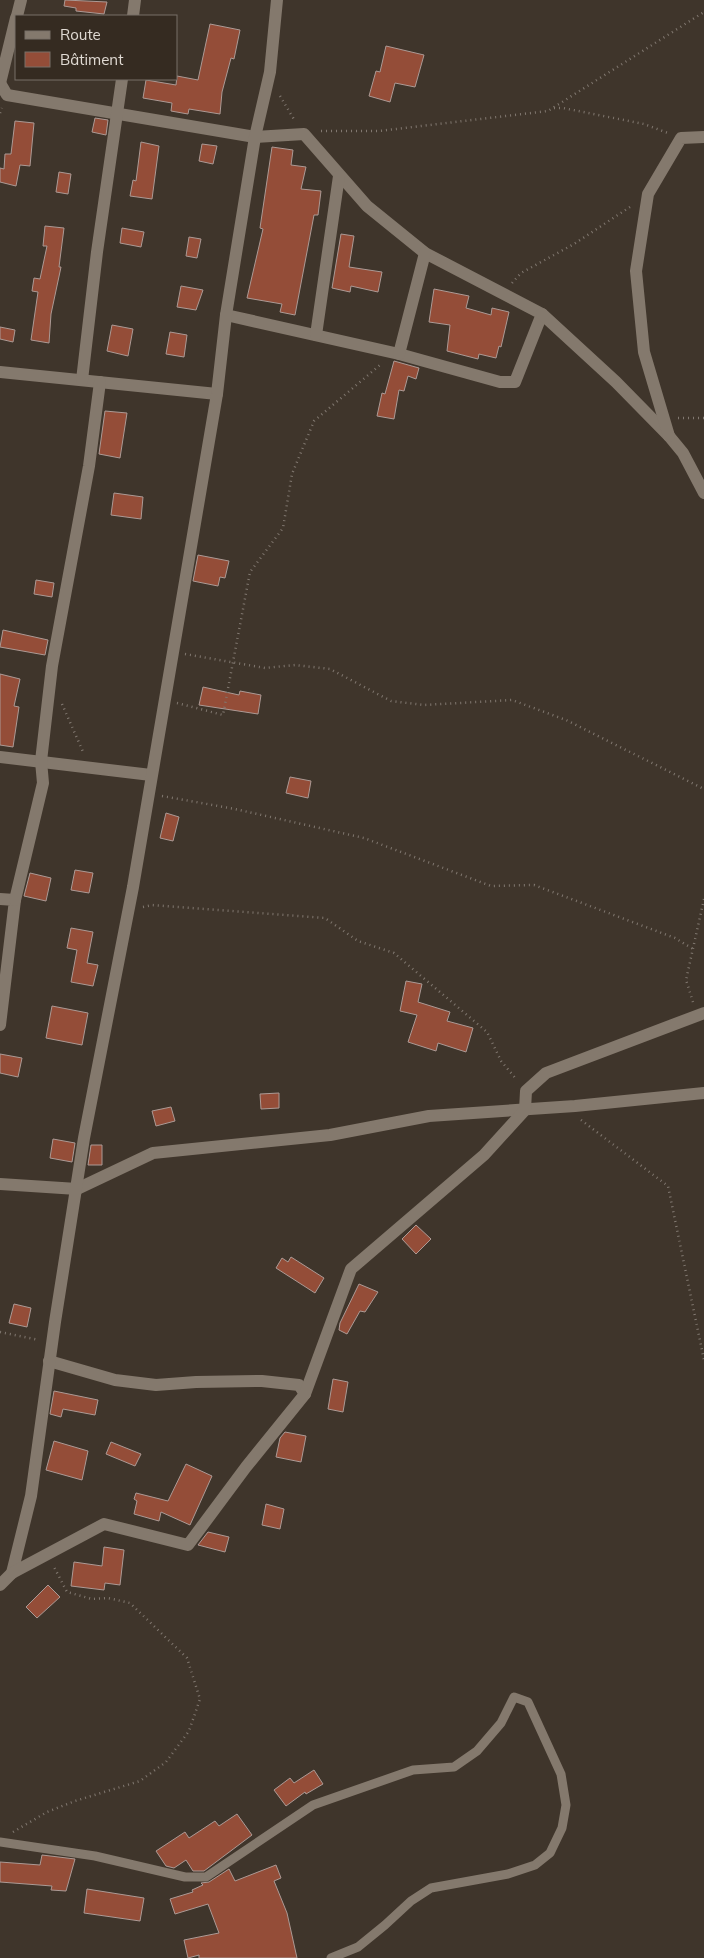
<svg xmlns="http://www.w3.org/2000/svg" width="704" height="1958" font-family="Mulish,sans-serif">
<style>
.building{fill:#944d38;stroke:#ac9a95}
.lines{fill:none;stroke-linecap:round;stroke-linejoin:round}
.path{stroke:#817870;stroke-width:2.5;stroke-dasharray:1 4;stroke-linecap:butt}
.lane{stroke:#84796d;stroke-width:9}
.street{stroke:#84796d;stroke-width:12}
</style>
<rect width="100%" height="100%" fill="#3f352b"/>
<!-- building -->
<g class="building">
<path d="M65 0 107 2 104 14 76 11V8L64 6Z"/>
<path d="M210 24 240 30 234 59 231 58 222 92 220 114 189 109 188 114 171 111 172 103 143 98 146 80 176 85 177 76 198 80Z"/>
<path d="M386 46 424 55 415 87 395 83 390 102 369 96 376 71 380 72Z"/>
<path d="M95 118 108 120 106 135 92 132Z"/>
<path d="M15 121 34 123 30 166 20 165 16 186 0 182V168L4 169 5 154H11Z"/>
<path d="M141 142 159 146 152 199 130 196 133 180 136 181Z"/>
<path d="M202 144 217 146 213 164 199 161Z"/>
<path d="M272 147 293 150 291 165 306 167 301 189 321 191 318 215H314L295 315 280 312 282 304 247 298 263 229 260 228Z"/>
<path d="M59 172 71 174 68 194 56 192Z"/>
<path d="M45 226 64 228 59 267H61L51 314 49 343 31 340 38 292 32 291 34 278 40 279 47 246H43Z"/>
<path d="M122 228 144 232 141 247 120 243Z"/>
<path d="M341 234 354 236 349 267 382 272 378 292 351 286 350 292 332 288Z"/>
<path d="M189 237 201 239 197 258 186 256Z"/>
<path d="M181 286 203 290 196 310 177 307Z"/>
<path d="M434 289 469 296 466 308 491 315 492 308 509 312 501 347 499 346 496 358 479 354 478 359 447 351 450 325 429 322Z"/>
<path d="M112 325 133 329 128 356 107 351Z"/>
<path d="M0 327 15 330 13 342 0 339Z"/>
<path d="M170 332 187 335 184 357 166 354Z"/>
<path d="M394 361 419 368 416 379 408 376 404 391 399 390 394 419 377 416 382 393 385 394Z"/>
<path d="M105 411 127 413 120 458 99 454Z"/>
<path d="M114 493 143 497 141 519 111 515Z"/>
<path d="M198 555 229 561 225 578 220 577 218 586 193 581Z"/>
<path d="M36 580 54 583 52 597 34 594Z"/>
<path d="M3 630 48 640 45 655 0 647Z"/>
<path d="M0 674 20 679 14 706 19 707 13 747 0 745Z"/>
<path d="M203 687 239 695 240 691 261 695 258 714 199 705Z"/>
<path d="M290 777 311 781 308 798 286 793Z"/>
<path d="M166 813 179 817 173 841 160 838Z"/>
<path d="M75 870 93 873 89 893 71 890Z"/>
<path d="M30 873 51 878 46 901 24 896Z"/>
<path d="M71 928 93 932 87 963 98 965 93 986 71 982 77 950 67 948Z"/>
<path d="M406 981 422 984 418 1002 450 1012 447 1021 473 1028 466 1052 438 1043 436 1051 408 1042 417 1015 400 1011Z"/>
<path d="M52 1006 88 1013 82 1045 46 1038Z"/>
<path d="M0 1054 22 1058 18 1077 0 1073Z"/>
<path d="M279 1093V1108L261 1109 260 1094Z"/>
<path d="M171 1107 175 1121 156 1126 152 1111Z"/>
<path d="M53 1139 75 1143 72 1162 50 1158Z"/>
<path d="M91 1145H102V1165H88Z"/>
<path d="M416 1225 431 1239 416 1254 402 1239Z"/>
<path d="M291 1257 324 1278 315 1293 276 1268 282 1258 288 1262Z"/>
<path d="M359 1284 378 1292 365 1312 360 1311 347 1334 339 1330 340 1323Z"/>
<path d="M14 1304 31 1308 27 1327 9 1323Z"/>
<path d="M333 1379 348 1382 343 1412 328 1409Z"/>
<path d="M54 1391 98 1400 95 1415 63 1409 61 1417 50 1414Z"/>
<path d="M285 1432 306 1436 301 1462 276 1457 280 1438Z"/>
<path d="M54 1441 88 1451 82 1480 46 1470Z"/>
<path d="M111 1442 141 1454 135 1466 106 1454Z"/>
<path d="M186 1464 212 1476 190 1525 161 1512 159 1521 134 1514 137 1501 134 1499 136 1493 168 1501Z"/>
<path d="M266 1504 284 1509 280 1529 262 1525Z"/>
<path d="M208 1532 229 1537 225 1552 198 1545Z"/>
<path d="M104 1547 124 1550 120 1585 105 1583 104 1590 71 1586 74 1562 102 1566Z"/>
<path d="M48 1585 60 1597 37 1618 26 1607Z"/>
<path d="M314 1770 323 1784 306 1794 305 1792 286 1806 274 1790 290 1778 294 1783Z"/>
<path d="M237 1814 252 1835 204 1871H193L186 1860 174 1868 166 1866 156 1851 185 1832 189 1838 215 1821 219 1826Z"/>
<path d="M42 1855 75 1859 66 1891 51 1890 52 1886 0 1882V1862L40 1865Z"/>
<path d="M276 1865 281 1878 274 1881 287 1913 297 1958H199V1955L188 1958 184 1940 219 1933 208 1904 175 1914 170 1899 193 1892 192 1890 203 1885 201 1883 209 1882 229 1869 235 1881Z"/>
<path d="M87 1889 144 1898 140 1921 84 1913Z"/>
</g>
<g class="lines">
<!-- path -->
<g class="path">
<path d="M280 96 295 121"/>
<path d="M554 108H563L644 124 668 133"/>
<path d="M0 113 2 108"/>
<path d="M321 131H379L548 111 704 12"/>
<path d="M512 283 521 273 574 244 633 205"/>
<path d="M678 418H704"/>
<path d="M185 654 265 668 295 665 330 669 391 701 424 705 512 700 566 720 704 789"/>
<path d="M177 703 223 715 250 572 283 528 292 474 314 421 380 365"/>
<path d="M62 704 84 754"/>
<path d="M162 796 235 809 364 838 491 886 534 885 675 938 693 949"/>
<path d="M143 907 152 905 325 918 358 941 394 953 487 1032 501 1061 517 1080"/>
<path d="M693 1002 686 980 704 899"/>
<path d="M581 1120 668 1186 704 1360"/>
<path d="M0 1332 39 1340"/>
<path d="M13 1832 47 1812 75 1801 140 1781 166 1762 189 1731 200 1699 187 1658 130 1603 108 1598 92 1599 67 1592 53 1565"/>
</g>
<!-- lane -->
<path class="lane" d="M0 1842 95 1856 185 1877H206L313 1805 413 1770 454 1767 477 1751 501 1723 514 1697 528 1702 561 1774 566 1805 562 1828 550 1853 535 1865 508 1874 431 1888 411 1901 385 1925 358 1947 331 1958"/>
<!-- street -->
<g class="street">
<path d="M17 16 21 0"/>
<path d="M133 16 135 0"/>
<path d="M0 83 7 95 255 137 304 134 367 206 425 253 542 314 515 382H500L399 354 226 315"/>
<path d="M0 83 16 18"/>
<path d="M542 314 616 382 669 436 683 453 704 493"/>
<path d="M316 335 339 176"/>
<path d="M399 354 425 253"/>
<path d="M0 372 217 394"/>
<path d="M82 380 97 252 122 79"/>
<path d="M669 436 644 352 636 271 648 194 681 138 704 137"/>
<path d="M0 757 151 775"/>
<path d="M0 899 15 900 0 1025"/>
<path d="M15 900 43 783 41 761 52 666 89 466 100 382"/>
<path d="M0 1184 77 1189 153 1153 330 1135 429 1116 575 1106 704 1093"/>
<path d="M49 1361 115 1380 156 1385 196 1382 262 1381 299 1385 305 1394"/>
<path d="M12 1573 31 1496 55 1322 84 1138 133 887 217 394 226 315 255 137 270 72 277 0"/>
<path d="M0 1585 12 1573 104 1524 188 1545 246 1467 305 1394 351 1269 484 1155 525 1110 526 1091 546 1073 704 1013"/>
</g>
</g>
<!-- legend -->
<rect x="15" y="15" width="162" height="65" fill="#352b21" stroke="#797168"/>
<rect x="25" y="31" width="25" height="8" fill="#84796d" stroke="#797168"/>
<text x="60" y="40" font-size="15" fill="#e0dad3">Route</text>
<rect x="25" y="52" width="25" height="15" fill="#944d38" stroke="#797168"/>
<text x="60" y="65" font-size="15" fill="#e0dad3">Bâtiment</text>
</svg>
